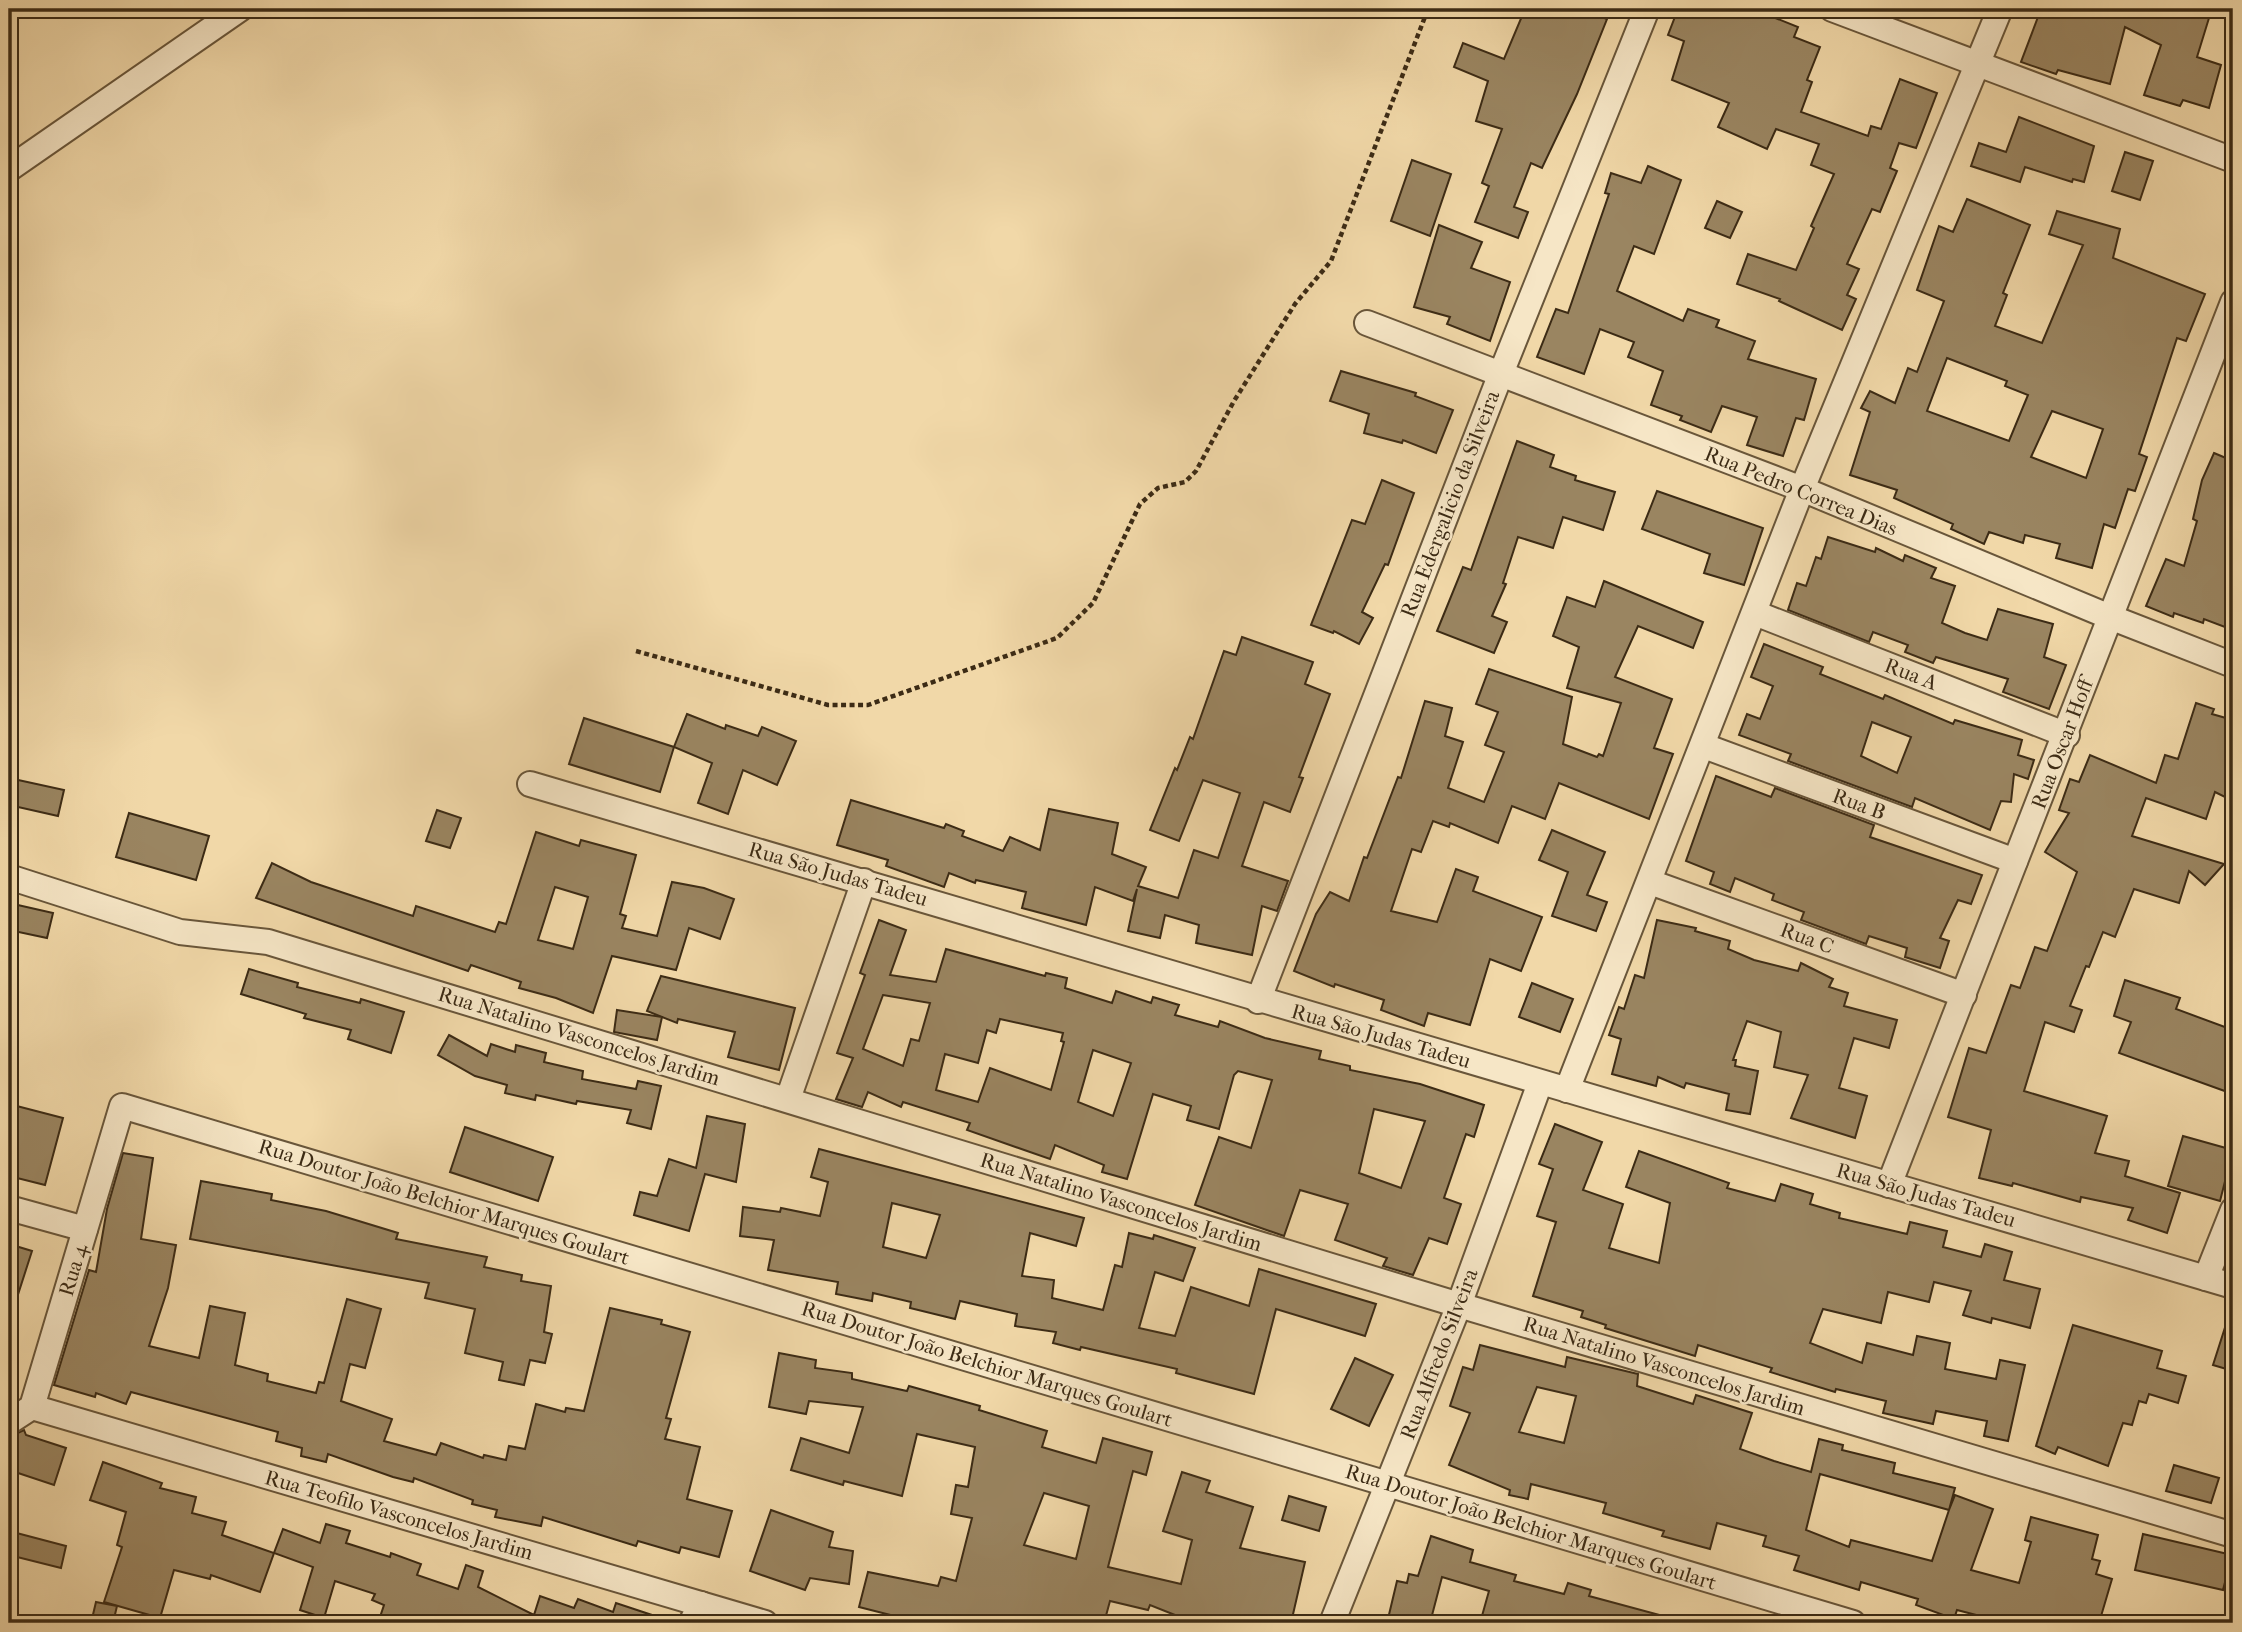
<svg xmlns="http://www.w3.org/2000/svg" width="2242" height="1632" font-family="'IM FELL French Canon',serif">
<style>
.building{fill:#9a8561;stroke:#3c2b15;stroke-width:2;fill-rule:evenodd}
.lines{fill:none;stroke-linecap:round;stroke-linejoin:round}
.minor-casing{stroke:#69563a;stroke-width:28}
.path{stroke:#3c2b15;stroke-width:4.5;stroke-dasharray:5 3.5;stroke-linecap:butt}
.minor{stroke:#f6e6c6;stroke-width:24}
.labels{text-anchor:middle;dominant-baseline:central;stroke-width:5;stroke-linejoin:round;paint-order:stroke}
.street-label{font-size:21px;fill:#3c2b15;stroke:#f6e6c6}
</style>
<rect width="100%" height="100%" fill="#f1d8a8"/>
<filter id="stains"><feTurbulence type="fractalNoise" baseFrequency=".00286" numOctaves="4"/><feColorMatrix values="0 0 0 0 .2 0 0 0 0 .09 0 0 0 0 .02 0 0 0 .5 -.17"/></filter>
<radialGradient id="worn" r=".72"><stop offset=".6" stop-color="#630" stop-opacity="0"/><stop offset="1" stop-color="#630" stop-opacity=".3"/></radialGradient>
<!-- building -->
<g class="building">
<path d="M1525 9H1582L1607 19 1577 94 1542 168 1531 163 1514 207 1528 212 1518 238 1475 222 1489 186 1482 183 1502 129 1476 121 1488 81 1454 67 1463 43 1504 59Z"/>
<path d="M1678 9H1753L1798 27 1794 37 1820 47 1807 80 1812 82 1801 112 1868 136 1871 126 1881 129 1900 79 1937 93 1916 148 1899 143 1890 168 1897 171 1880 212 1872 209 1847 264 1859 269 1847 295 1856 299 1842 330 1779 301 1780 299 1737 284 1748 254 1796 270 1814 228 1811 226 1834 174 1811 165 1819 144 1776 129 1767 149 1718 127 1729 103 1672 80 1684 41 1668 35Z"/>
<path d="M2041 9H2176L2209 18 2197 57 2221 65 2209 108 2183 100 2180 106 2144 95 2161 45 2125 27 2110 84 2058 70 2056 74 2021 62Z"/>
<path d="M2019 117 2094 146 2084 182 2073 179 2072 182 2025 167 2020 182 1971 166 1979 143 2006 152Z"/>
<path d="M2125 152 2153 161 2140 200 2112 191Z"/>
<path d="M1412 160 1451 174 1430 236 1391 221Z"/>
<path d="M1648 166 1681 180 1654 254 1634 246 1617 291 1683 321 1688 309 1719 320 1716 327 1755 341 1748 359 1816 379 1804 420 1796 418 1783 456 1747 445 1757 417 1722 406 1711 432 1680 420 1682 416 1651 405 1663 371 1628 357 1634 342 1600 329 1584 374 1537 357 1556 309 1568 313 1609 194 1605 193 1611 173 1641 183Z"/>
<path d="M1967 199 2030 225 2003 293 2007 295 1995 326 2042 343 2083 245 2049 234 2057 211 2120 229 2113 258 2205 294 2186 341 2177 338 2139 454 2147 457 2135 491 2128 489 2115 528 2104 524 2092 568 2056 558 2060 544 2025 535 2023 543 1989 532 1984 544 1951 529 1953 524 1894 498 1897 490 1850 475 1870 412 1861 408 1870 391 1895 403 1908 368 1917 372 1944 301 1917 290 1939 226 1953 232ZM1947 358 2007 381 2005 386 2028 395 2009 441 1927 411ZM2052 411 2103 429 2086 478 2031 457Z"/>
<path d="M1717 201 1742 212 1730 238 1705 228Z"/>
<path d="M1439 225 1482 242 1471 268 1510 282 1490 341 1447 324 1450 317 1414 307Z"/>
<path d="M1341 371 1416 393 1415 396 1453 410 1436 453 1403 440 1402 443 1364 433 1369 414 1330 401Z"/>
<path d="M1517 441 1554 455 1550 467 1576 476 1575 480 1615 492 1603 530 1563 517 1553 548 1518 537 1503 583 1506 584 1492 616 1507 622 1494 653 1437 631 1463 567 1471 570Z"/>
<path d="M2214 453 2233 461V630L2204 619 2203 623 2174 613 2173 617 2146 606 2166 559 2184 566 2197 521 2193 519 2202 480Z"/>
<path d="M1382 480 1414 493 1388 565 1385 564 1362 612 1373 618 1359 644 1334 631 1333 633 1311 625 1352 520 1365 524Z"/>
<path d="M1657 491 1763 528 1744 585 1704 573 1710 554 1642 529Z"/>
<path d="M1828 537 1875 552 1876 548 1903 561 1905 555 1936 568 1931 578 1955 586 1942 623 1965 633 1987 640 1998 609 2053 624 2044 657 2066 665 2049 709 2003 692 2008 679 1936 657 1933 663 1905 652 1908 645 1873 632 1869 642 1788 610 1797 583 1806 586 1816 557 1821 559Z"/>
<path d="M1604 581 1703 622 1693 648 1638 626 1615 677 1672 699 1654 748 1673 754 1649 819 1559 783 1545 819 1512 806 1498 843 1450 823 1449 827 1433 821 1421 852 1412 849 1391 911 1437 922 1456 869 1478 877 1473 891 1542 917 1521 971 1490 959 1470 1025 1428 1013 1424 1026 1381 1010 1384 1000 1335 984 1334 987 1294 971 1316 914 1330 892 1349 901 1364 857 1367 858 1398 777 1401 778 1425 701 1452 708 1445 736 1463 742 1448 788 1484 802 1504 752 1485 745 1498 712 1476 704 1489 669 1572 697 1563 744 1597 757 1599 754 1603 756 1621 703 1567 688 1579 647 1553 636 1567 597 1595 607Z"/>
<path d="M1242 637 1313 662 1305 684 1330 694 1299 777 1303 778 1290 812 1264 802 1242 866 1288 881 1277 911 1262 906 1252 955 1196 943 1199 925 1165 915 1160 938 1128 931 1137 889 1133 901 1095 887 1086 925 1022 908 1026 892 976 880 975 883 949 873 944 887 886 866 888 860 837 845 851 800 944 828 946 824 964 831 962 836 1003 851 1010 837 1040 850 1049 809 1118 823 1112 854 1146 867 1138 886 1178 898 1194 850 1218 858 1240 793 1203 780 1179 841 1150 830 1175 768 1177 770 1190 737 1193 739 1224 651 1236 655Z"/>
<path d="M1764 644 1823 667 1820 674 1883 699 1885 695 1953 724 1955 720 2022 740 2018 755 2034 760 2028 779 2014 774 2011 802 2001 801 1990 830 1915 798 1912 807 1788 761 1791 754 1739 735 1747 714 1760 719 1773 686 1751 677ZM1872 722 1911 737 1897 773 1861 756Z"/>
<path d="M2196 703 2214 709 2212 714 2233 720V801L2215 792 2206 819 2146 798 2132 836 2224 864 2205 885 2189 871 2179 903 2134 889 2115 937 2103 932 2089 967 2086 966 2070 1006 2082 1010 2074 1032 2045 1022 2024 1091 2107 1116 2095 1153 2129 1161 2125 1176 2180 1193 2167 1233 2128 1220 2133 1208 2081 1197 2080 1202 2013 1183 2012 1186 1979 1178 1991 1130 1948 1117 1969 1048 1986 1053 2011 985 2020 988 2035 947 2047 951 2077 872 2045 852 2069 813 2059 810 2070 779 2079 782 2090 755 2156 783 2165 755 2178 759Z"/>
<path d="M687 714 725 729 726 725 758 736 762 727 796 741 777 785 743 770 728 814 698 803 712 763 674 747Z"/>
<path d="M584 718 674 747 660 792 569 764Z"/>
<path d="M1716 776 1771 797 1775 788 1874 825 1870 837 1982 875 1971 904 1958 900 1940 938 1949 941 1940 968 1905 957 1907 948 1869 936 1866 944 1801 920 1804 912 1772 900 1774 894 1735 878 1730 892 1710 884 1714 872 1686 861Z"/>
<path d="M9 778 64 790 58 816 9 805Z"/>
<path d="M437 810 461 818 450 848 426 841Z"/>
<path d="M129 813 209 836 196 880 116 857Z"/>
<path d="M1552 830 1605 852 1587 895 1607 902 1596 931 1552 916 1568 872 1539 860Z"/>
<path d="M536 832 579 846 581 840 636 855 620 914 626 916 622 928 657 936 672 882 704 888 734 899 720 939 689 928 676 970 612 956 593 1013 556 998 519 988 521 982 471 965 468 971 256 898 272 863 311 882 413 916 416 906 495 932 499 922 506 924ZM555 887 588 897 573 949 538 940Z"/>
<path d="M9 903 53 913 47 938 9 930Z"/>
<path d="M879 920 906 930 890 975 936 982 946 949 1045 976 1046 973 1067 978 1065 988 1112 1003 1116 991 1151 1003 1153 997 1179 1005 1175 1015 1218 1027 1220 1021 1265 1038 1321 1051 1319 1059 1350 1066V1070L1420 1084 1484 1105 1474 1137 1466 1134 1444 1198 1461 1204 1447 1244 1429 1238 1413 1275 1383 1266 1387 1258 1335 1240 1348 1204 1300 1190 1284 1236 1195 1205 1219 1137 1251 1148 1272 1080 1238 1071 1234 1075 1219 1129 1187 1120 1191 1106 1153 1094 1127 1179 1102 1172 1104 1165 1055 1145 1050 1159 967 1130 970 1123 903 1102 901 1107 868 1092 862 1107 836 1099 853 1058 837 1053 865 975 860 973ZM883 995 930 1003 919 1041 911 1039 903 1066 863 1049ZM1000 1019 1063 1033 1061 1041 1064 1042 1051 1090 990 1068 978 1102 936 1090 945 1054 978 1063 987 1030 996 1033ZM1093 1050 1131 1063 1113 1116 1078 1102ZM1374 1109 1425 1121 1401 1188 1359 1173Z"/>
<path d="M1657 920 1696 928 1695 931 1730 941 1728 949 1754 960 1798 971 1801 963 1833 979 1829 987 1848 993 1844 1006 1897 1020 1889 1048 1854 1038 1839 1088 1867 1096 1855 1138 1791 1118 1808 1075 1774 1067 1781 1032 1747 1021 1733 1060H1736L1735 1066 1758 1071 1750 1114 1726 1110 1729 1094 1686 1083 1684 1088 1658 1077 1656 1086 1612 1074 1621 1039 1609 1035 1619 1007 1624 1009 1635 975 1644 978Z"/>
<path d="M249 969 298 983 297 987 360 1003 361 999 404 1012 391 1053 348 1039 351 1030 304 1018 306 1014 241 994Z"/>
<path d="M661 976 795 1008 779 1070 728 1057 735 1032 678 1019 677 1023 647 1011Z"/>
<path d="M2125 980 2180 998 2176 1009 2233 1030V1094L2119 1053 2131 1022 2114 1016Z"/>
<path d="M1532 983 1573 999 1560 1032 1519 1017Z"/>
<path d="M617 1010 662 1017 657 1040 614 1032Z"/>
<path d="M449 1035 487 1056 491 1044 515 1052 516 1045 546 1053 544 1062 583 1071 582 1079 636 1089 638 1081 661 1086 651 1129 627 1123 631 1110 577 1101 576 1104 536 1095 535 1100 505 1093 507 1085 475 1076 438 1055Z"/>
<path d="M9 1104 63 1118 45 1185 9 1176Z"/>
<path d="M707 1116 745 1124 736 1182 705 1174 689 1231 634 1215 640 1192 657 1196 669 1159 696 1168Z"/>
<path d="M1555 1124 1602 1142 1583 1190 1623 1204 1609 1248 1659 1263 1670 1203 1626 1187 1639 1151 1729 1183 1727 1188 1775 1201 1781 1184 1813 1194 1810 1204 1840 1213 1839 1218 1907 1234 1910 1222 1947 1231 1943 1247 1981 1257 1985 1244 2012 1252 2004 1280 2040 1289 2030 1328 1992 1318 1991 1323 1963 1315 1971 1291 1934 1282 1929 1302 1888 1292 1881 1323 1823 1309 1810 1343 1862 1363 1867 1343 1913 1355 1917 1336 1950 1343 1945 1369 1996 1379 2000 1360 2025 1365 2008 1441 1984 1436 1987 1421 1936 1411 1933 1424 1883 1413 1886 1401 1836 1389 1835 1392 1770 1372 1772 1368 1698 1345 1695 1356 1605 1328 1606 1325 1581 1317 1583 1311 1533 1296 1556 1222 1537 1216 1553 1169 1539 1164Z"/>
<path d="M465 1127 553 1157 538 1201 450 1172Z"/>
<path d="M2183 1136 2233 1150 2220 1201 2168 1186Z"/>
<path d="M819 1149 1084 1218 1076 1246 1030 1233 1022 1276 1054 1280 1052 1298 1103 1310 1115 1265 1122 1267 1129 1233 1153 1239 1154 1235 1195 1248 1183 1281 1155 1272 1139 1328 1175 1336 1191 1287 1249 1306 1259 1269 1376 1304 1365 1336 1276 1309 1254 1394 1176 1373 1177 1369 1081 1347 1080 1350 1053 1343 1056 1332 1015 1326 1017 1314 960 1301 955 1319 910 1308 911 1302 873 1293 872 1301 836 1294 838 1282 768 1270 774 1240 740 1236 743 1207 780 1212 781 1208 820 1216 828 1182 811 1177ZM892 1203 940 1215 926 1258 883 1247Z"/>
<path d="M123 1153 153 1158 141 1239 176 1245 168 1288 149 1346 199 1358 210 1306 245 1313 235 1365 268 1374 267 1381 316 1393 319 1382 324 1383 347 1299 381 1309 365 1368 350 1364 341 1401 392 1419 384 1441 436 1455 441 1443 483 1458 484 1455 506 1460 509 1446 525 1449 536 1404 565 1412 566 1408 584 1411 610 1308 662 1320 661 1324 690 1332 666 1418 671 1419 665 1439 700 1447 687 1499 732 1511 719 1557 681 1547 679 1553 638 1541 636 1546 543 1517 541 1526 495 1517 497 1510 472 1504 473 1500 414 1478 413 1482 393 1477 328 1454 326 1462 301 1456 302 1448 276 1441 278 1432 131 1392 126 1404 96 1393 95 1397 54 1385 89 1270 96 1272 107 1209Z"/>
<path d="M201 1181 272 1194 271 1200 326 1211 398 1233 396 1239 487 1257 484 1267 522 1275 521 1281 551 1286 544 1332 552 1334 545 1363 530 1360 524 1385 499 1380 503 1362 465 1353 475 1309 425 1298 429 1283 190 1239Z"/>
<path d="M9 1244 32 1251 13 1310 9 1309Z"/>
<path d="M2229 1315 2233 1316V1371L2213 1365Z"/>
<path d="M2073 1325 2162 1351 2157 1368 2186 1376 2178 1403 2149 1394 2146 1403 2139 1401 2132 1425 2123 1423 2108 1466 2058 1447 2055 1454 2036 1446Z"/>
<path d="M1480 1345 1565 1367 1567 1357 1638 1374 1637 1386 1693 1404 1696 1395 1752 1413 1740 1449 1774 1461 1811 1472 1819 1439 1843 1445 1842 1450 1895 1463 1893 1473 1955 1488 1949 1510 1955 1495 1993 1509 1971 1570 2019 1583 2031 1542 2025 1540 2031 1517 2098 1535 2092 1559 2100 1561 2096 1574 2112 1579 2099 1623H2007L1957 1610 1954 1619 1916 1605 1918 1599 1861 1582 1859 1590 1794 1570 1799 1556 1763 1546 1766 1536 1717 1523 1710 1549 1662 1536 1664 1531 1603 1513 1606 1503 1531 1484 1528 1499 1509 1495 1510 1490 1449 1465 1470 1413 1450 1406 1463 1367 1473 1370ZM1537 1387 1576 1396 1564 1443 1519 1432ZM1820 1474 1949 1510 1932 1561 1851 1540 1849 1547 1806 1530Z"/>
<path d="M779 1353 816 1360 815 1368 852 1373V1379L907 1391 909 1386 980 1406 979 1410 1047 1431 1042 1447 1096 1463 1103 1438 1152 1452 1146 1475 1133 1471 1108 1567 1181 1584 1192 1540 1163 1531 1182 1472 1210 1481 1206 1492 1253 1507 1240 1548 1305 1562 1291 1623H1217L1175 1615 1150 1605 1148 1610 1110 1601 1104 1623H922L859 1607 868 1572 938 1586 941 1577 956 1581 972 1518 951 1514 956 1485 968 1487 975 1447 917 1434 902 1496 844 1481 843 1485 791 1470 801 1438 849 1453 863 1407 809 1401 806 1414 769 1407ZM1044 1493 1089 1506 1076 1559 1024 1545Z"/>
<path d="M1355 1358 1393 1375 1369 1426 1331 1409Z"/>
<path d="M24 1430 26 1435 66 1448 54 1485 9 1470V1437Z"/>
<path d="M103 1462 162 1483 160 1488 196 1497 192 1513 226 1522 222 1535 274 1553 260 1592 211 1575 210 1579 174 1570 160 1618 104 1602 122 1547 117 1545 126 1512 90 1500Z"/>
<path d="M2174 1465 2219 1478 2211 1503 2166 1491Z"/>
<path d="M1289 1496 1326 1507 1319 1531 1282 1520Z"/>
<path d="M771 1510 833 1532 829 1547 853 1551 849 1584 810 1578 805 1590 750 1571Z"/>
<path d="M326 1524 350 1531 346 1543 390 1557 391 1553 421 1564 417 1575 458 1589 466 1565 483 1571 478 1587 534 1615 540 1596 574 1608 578 1599 613 1612 616 1603 667 1620 666 1623H378L384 1605 372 1600 375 1594 335 1581 324 1618 300 1610 313 1567 274 1553 283 1529 320 1543Z"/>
<path d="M9 1531 66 1546 61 1568 9 1555Z"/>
<path d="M2143 1534 2232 1555 2223 1590 2135 1570Z"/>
<path d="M1431 1536 1473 1550 1470 1562 1516 1575 1514 1581 1564 1594 1568 1583 1591 1590 1589 1596 1667 1617V1623H1519L1503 1619 1502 1623H1480L1489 1591 1442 1577 1430 1623H1387L1397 1581 1407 1583 1409 1574 1418 1576Z"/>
<path d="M96 1602 117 1606 113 1623H91Z"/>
</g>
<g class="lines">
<defs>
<g id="minor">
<path d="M1832 9 2233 160"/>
<path d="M9 169 240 9"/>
<path d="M1367 323 1802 489 2110 617 2233 665"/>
<path d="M1755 613 2067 735"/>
<path d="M1704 746 2015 861"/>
<path d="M530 784 2233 1286"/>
<path d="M9 877 180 932 268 942 1459 1305 2233 1535"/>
<path d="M1650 882 1964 995"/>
<path d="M1258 1001 1500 376 1647 9"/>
<path d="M1567 1090 1802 489 2000 9"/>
<path d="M788 1099 864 881"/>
<path d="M1889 1185C2005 891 2118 596 2233 302"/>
<path d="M9 1208 85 1229"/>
<path d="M2206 1278 2233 1210"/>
<path d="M32 1407 765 1623"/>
<path d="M9 1422 32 1407 122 1106 1853 1623"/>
<path d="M691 1623 701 1604"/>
<path d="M1332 1623 1459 1305 1540 1083"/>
</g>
</defs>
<!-- minor casing -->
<use href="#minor" class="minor-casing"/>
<!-- path -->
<path class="path" d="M636 651 828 705H868L1057 638 1093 603 1140 504 1158 488 1185 482 1196 471 1234 401 1295 304 1331 261 1428 9"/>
<!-- minor -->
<use href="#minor" class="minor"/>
</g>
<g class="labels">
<!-- street labels -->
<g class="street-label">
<text transform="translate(1801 491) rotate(22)">Rua Pedro Correa Dias</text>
<text transform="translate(1450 504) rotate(-69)">Rua Edergalicio da Silveira</text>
<text transform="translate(1911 674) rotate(21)">Rua A</text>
<text transform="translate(2062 744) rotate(-69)">Rua Oscar Hoff</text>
<text transform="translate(1859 804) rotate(20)">Rua B</text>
<text transform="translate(838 874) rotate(16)">Rua São Judas Tadeu</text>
<text transform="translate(1807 938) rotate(20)">Rua C</text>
<text transform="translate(579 1036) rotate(17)">Rua Natalino Vasconcelos Jardim</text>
<text transform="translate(1381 1036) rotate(16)">Rua São Judas Tadeu</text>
<text transform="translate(1926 1195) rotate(16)">Rua São Judas Tadeu</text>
<text transform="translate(444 1202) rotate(17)">Rua Doutor João Belchior Marques Goulart</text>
<text transform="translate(1121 1202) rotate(17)">Rua Natalino Vasconcelos Jardim</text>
<text transform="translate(73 1270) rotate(-73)">Rua 4</text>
<text transform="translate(1439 1354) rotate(-69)">Rua Alfredo Silveira</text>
<text transform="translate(987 1364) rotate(17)">Rua Doutor João Belchior Marques Goulart</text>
<text transform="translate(1664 1366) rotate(17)">Rua Natalino Vasconcelos Jardim</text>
<text transform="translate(399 1515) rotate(16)">Rua Teofilo Vasconcelos Jardim</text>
<text transform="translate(1531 1527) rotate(17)">Rua Doutor João Belchior Marques Goulart</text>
</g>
</g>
<!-- margin -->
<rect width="2242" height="1632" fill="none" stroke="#f1d8a8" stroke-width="35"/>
<rect x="10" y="10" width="2221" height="1611" fill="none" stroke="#3c2b15" stroke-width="3.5"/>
<rect x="18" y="18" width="2207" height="1597" fill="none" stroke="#3c2b15" stroke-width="2"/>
<rect width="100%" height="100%" filter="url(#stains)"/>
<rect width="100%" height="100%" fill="url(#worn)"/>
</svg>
